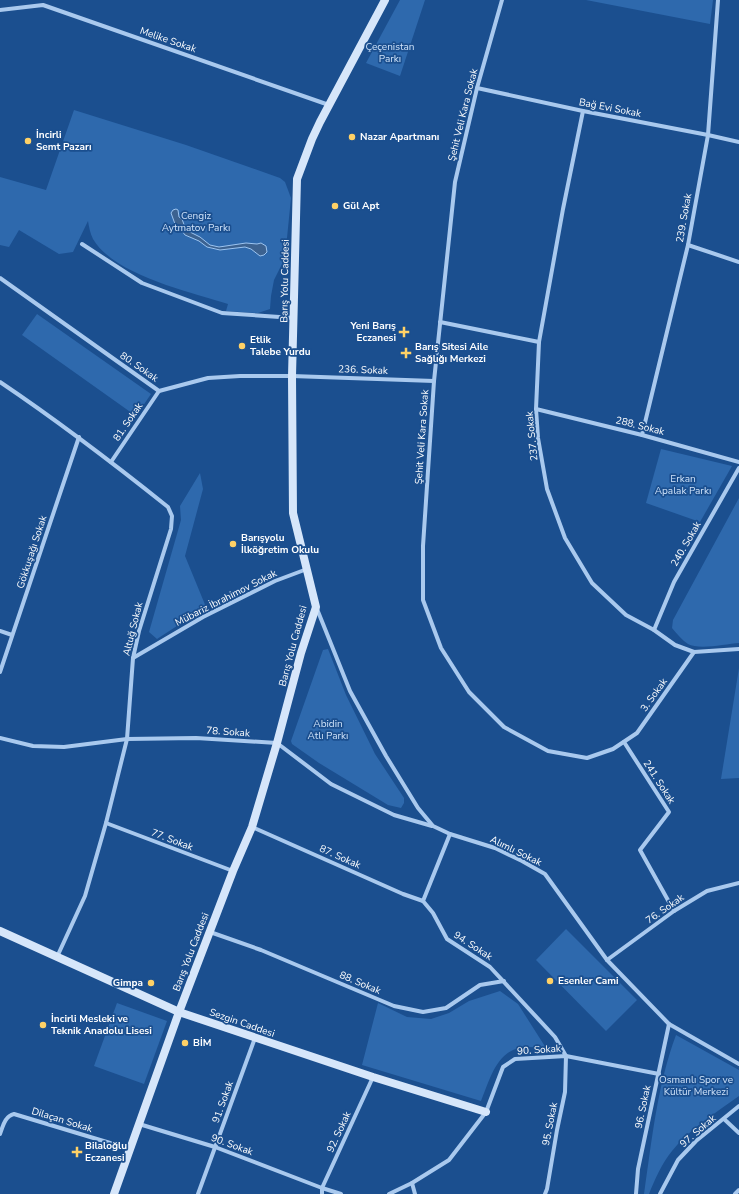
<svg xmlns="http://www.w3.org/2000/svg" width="739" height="1194" font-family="'Nunito Sans',sans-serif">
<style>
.green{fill:#2e69ad}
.water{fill:#3c6290;stroke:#9cc4f0}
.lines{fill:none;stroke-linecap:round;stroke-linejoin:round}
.street{stroke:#a9c9ee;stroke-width:4}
.secondary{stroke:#d6e6fa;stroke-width:8}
.poi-dot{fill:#ffd166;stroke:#1b4f8f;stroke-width:1.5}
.labels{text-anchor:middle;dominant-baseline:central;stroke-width:3.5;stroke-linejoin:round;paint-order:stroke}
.street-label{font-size:10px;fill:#fff;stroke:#1b4f8f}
.park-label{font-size:10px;fill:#cfe3fa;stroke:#1b4f8f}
.poi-label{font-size:10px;font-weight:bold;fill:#fff;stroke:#1b4f8f;text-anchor:start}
</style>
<rect width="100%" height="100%" fill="#1b4f8f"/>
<!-- green -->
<g class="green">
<path d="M400 0H425L400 76 366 63Z"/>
<path d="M586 0H713L710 24Z"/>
<path d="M74 110 186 145 280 178 285 182 291 198 285 258 274 280 271 296 270 309 258 313 226 311 228 304C190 292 114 275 93 239 90 233 89 227 88 221L73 252 59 254 19 230 9 247 0 245V177L46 190Z"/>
<path d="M37 314 151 394 136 416 22 335Z"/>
<path d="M661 449 732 466 700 522 646 503Z"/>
<path d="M200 473 203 489 185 556 206 607 157 639 149 632 181 520 180 506Z"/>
<path d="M739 498V643C726 644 699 650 688 644 682 640 677 634 672 628L673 620Z"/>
<path d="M328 649 346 695 375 754 404 798V803L401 808 388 805 319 763 292 744 291 741 323 650Z"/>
<path d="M739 668V778L721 779Z"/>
<path d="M566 929 637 1000 606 1031 536 960Z"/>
<path d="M500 991 518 1004 546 1048C538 1048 528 1046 520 1048 496 1052 489 1082 481 1101L362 1065 378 1003 407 1017 431 1019 449 1013 469 1001Z"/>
<path d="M117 1003 167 1021 144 1084 94 1066Z"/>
<path d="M676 1035 739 1070V1096C717 1112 689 1129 672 1151 662 1163 655 1179 649 1194H644C652 1140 657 1086 676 1035Z"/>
</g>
<!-- water -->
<path class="water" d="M176 209 178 210 179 217 182 219 186 230 200 237 210 245 219 247 246 243 257 244 261 243 266 246 267 252 264 255 260 256 251 249 245 247 220 250 207 247 199 241 185 235 182 231 175 224 171 213 173 210Z"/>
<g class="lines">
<!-- street -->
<g class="street">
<path d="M502 0 477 88 455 182 434 381 423 546V600L441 648 469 692 504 727 548 751 587 758 613 749 637 733 694 652"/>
<path d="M0 10 43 5 329 105"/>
<path d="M477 88 583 111 708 135 739 142"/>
<path d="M583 111 563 209 539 342 536 409 538 438 547 489 565 538 592 583 626 615 654 630 675 645 694 652 739 649"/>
<path d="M82 244 142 283 222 313 294 318"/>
<path d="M688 245 739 262"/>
<path d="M0 278 159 391 208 378 240 376H292L434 381"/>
<path d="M440 322 539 342"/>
<path d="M0 382C58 421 113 463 168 507L172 516 171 529 139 631 133 658 127 739 106 823 85 896 57 957"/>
<path d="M536 409 642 435 739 462"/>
<path d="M642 435 688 245 708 135 718 0"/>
<path d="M111 462 159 391"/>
<path d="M317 609 350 691 386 756 418 808 433 826 450 834 495 848 522 861 545 874 607 960 669 1024 739 1064"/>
<path d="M654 630 674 582 739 468"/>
<path d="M0 631 12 635"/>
<path d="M133 658 203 617 275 581 307 569"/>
<path d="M0 672 79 437"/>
<path d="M0 738 33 746 64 747 127 739 196 738 277 743 331 784 394 815 432 826"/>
<path d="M624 742 669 812 640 850 674 911"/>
<path d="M106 823 233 871"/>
<path d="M252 827 403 894 423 901"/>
<path d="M450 834 423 901 433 913 447 939 490 967 555 1037 566 1056 565 1092 557 1130 547 1189 545 1194"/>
<path d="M210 932 261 950 394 1006 423 1012 446 1008 480 985 504 981"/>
<path d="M607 960 674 911 707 891 739 883"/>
<path d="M724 1119 739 1133"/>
<path d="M139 1124 215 1147 322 1188 341 1194"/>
<path d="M0 1134C3 1126 5 1116 14 1114L130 1149"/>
<path d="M412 1183 415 1194"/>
<path d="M198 1194 255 1038"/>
<path d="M322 1194V1188L373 1077"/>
<path d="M389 1194 412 1183 449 1160 486 1112 503 1067 515 1059 566 1056 659 1074"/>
<path d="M636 1194 638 1169 669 1024"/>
<path d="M660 1194 678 1160 696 1141 739 1106"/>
<path d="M735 1194 739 1190"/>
</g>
<!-- secondary -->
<g class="secondary">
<path d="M0 931 179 1012 373 1077 486 1112"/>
<path d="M114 1194 179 1012 233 871 252 827 277 743 301 653 316 607 293 513 292 376 297 179 312 139 320 122 385 0"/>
</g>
</g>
<!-- markers -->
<g class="poi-dot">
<circle cx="352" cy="137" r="4"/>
<circle cx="28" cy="141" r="4"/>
<circle cx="335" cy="206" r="4"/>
<path d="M402 326h4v4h4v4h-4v4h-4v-4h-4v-4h4z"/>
<circle cx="242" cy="346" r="4"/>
<path d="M404 347h4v4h4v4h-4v4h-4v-4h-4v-4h4z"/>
<circle cx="233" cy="544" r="4"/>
<circle cx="550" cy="981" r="4"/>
<circle cx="151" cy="983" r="4"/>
<circle cx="43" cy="1025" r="4"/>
<circle cx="185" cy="1043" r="4"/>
<path d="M75 1146h4v4h4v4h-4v4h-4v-4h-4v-4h4z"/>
</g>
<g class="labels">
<!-- street labels -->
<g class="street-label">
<text transform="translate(168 40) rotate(19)">Melike Sokak</text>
<text transform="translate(610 108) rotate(11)">Bağ Evi Sokak</text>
<text transform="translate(463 115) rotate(-76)">Şehit Veli Kara Sokak</text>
<text transform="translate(684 218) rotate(-80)">239. Sokak</text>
<text transform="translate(285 281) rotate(-89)">Barış Yolu Caddesi</text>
<text transform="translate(139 367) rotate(35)">80. Sokak</text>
<text transform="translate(363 370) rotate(2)">236. Sokak</text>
<text transform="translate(128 422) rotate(-56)">81. Sokak</text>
<text transform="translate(640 426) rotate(14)">288. Sokak</text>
<text transform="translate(532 436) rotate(-96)">237. Sokak</text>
<text transform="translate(422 437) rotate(-86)">Şehit Veli Kara Sokak</text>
<text transform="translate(686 544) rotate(-60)">240. Sokak</text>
<text transform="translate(32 552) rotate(-72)">Gökkuşağı Sokak</text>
<text transform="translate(226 598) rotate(-27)">Mübariz İbrahimov Sokak</text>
<text transform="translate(133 629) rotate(-76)">Altuğ Sokak</text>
<text transform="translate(293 646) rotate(-75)">Barış Yolu Caddesi</text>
<text transform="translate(654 695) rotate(-55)">3. Sokak</text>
<text transform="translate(228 732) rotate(4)">78. Sokak</text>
<text transform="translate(659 782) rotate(57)">241. Sokak</text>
<text transform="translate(172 840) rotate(21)">77. Sokak</text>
<text transform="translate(516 851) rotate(26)">Alımlı Sokak</text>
<text transform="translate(340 857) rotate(24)">87. Sokak</text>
<text transform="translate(665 909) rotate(-35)">76. Sokak</text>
<text transform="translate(473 946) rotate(33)">94. Sokak</text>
<text transform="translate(191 952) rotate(-69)">Barış Yolu Caddesi</text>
<text transform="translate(360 983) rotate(23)">88. Sokak</text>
<text transform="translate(242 1023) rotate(19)">Sezgin Caddesi</text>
<text transform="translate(539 1050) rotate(-4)">90. Sokak</text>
<text transform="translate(223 1102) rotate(-70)">91. Sokak</text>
<text transform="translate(643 1107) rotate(-78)">96. Sokak</text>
<text transform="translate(62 1120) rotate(17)">Dilaçan Sokak</text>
<text transform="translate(550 1124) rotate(-79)">95. Sokak</text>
<text transform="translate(698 1131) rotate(-41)">97. Sokak</text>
<text transform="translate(339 1132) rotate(-65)">92. Sokak</text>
<text transform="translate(232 1145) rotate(20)">90. Sokak</text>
</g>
<!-- park labels -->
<g class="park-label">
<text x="390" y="47">Çeçenistan<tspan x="390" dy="12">Parkı</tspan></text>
<text x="196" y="216">Cengiz<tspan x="196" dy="12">Aytmatov Parkı</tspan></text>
<text x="683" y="479">Erkan<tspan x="683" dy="12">Apalak Parkı</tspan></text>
<text x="328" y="724">Abidin<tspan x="328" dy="12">Atlı Parkı</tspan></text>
<text x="696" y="1080">Osmanlı Spor ve<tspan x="696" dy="12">Kültür Merkezi</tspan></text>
</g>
<!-- poi labels -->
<g class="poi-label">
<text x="36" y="135">İncirli<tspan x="36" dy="12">Semt Pazarı</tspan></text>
<text x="360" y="137">Nazar Apartmanı</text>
<text x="343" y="206">Gül Apt</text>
<text x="396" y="326" text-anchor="end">Yeni Barış<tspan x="396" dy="12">Eczanesi</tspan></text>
<text x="250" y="340">Etlik<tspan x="250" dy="12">Talebe Yurdu</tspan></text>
<text x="415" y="347">Barış Sitesi Aile<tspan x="415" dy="12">Sağlığı Merkezi</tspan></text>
<text x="241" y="538">Barışyolu<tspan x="241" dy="12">İlköğretim Okulu</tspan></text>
<text x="558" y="981">Esenler Cami</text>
<text x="143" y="983" text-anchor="end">Gimpa</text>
<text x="51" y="1019">İncirli Mesleki ve<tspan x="51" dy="12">Teknik Anadolu Lisesi</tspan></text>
<text x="193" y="1043">BİM</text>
<text x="85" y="1146">Bilaloğlu<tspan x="85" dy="12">Eczanesi</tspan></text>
</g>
</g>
</svg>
